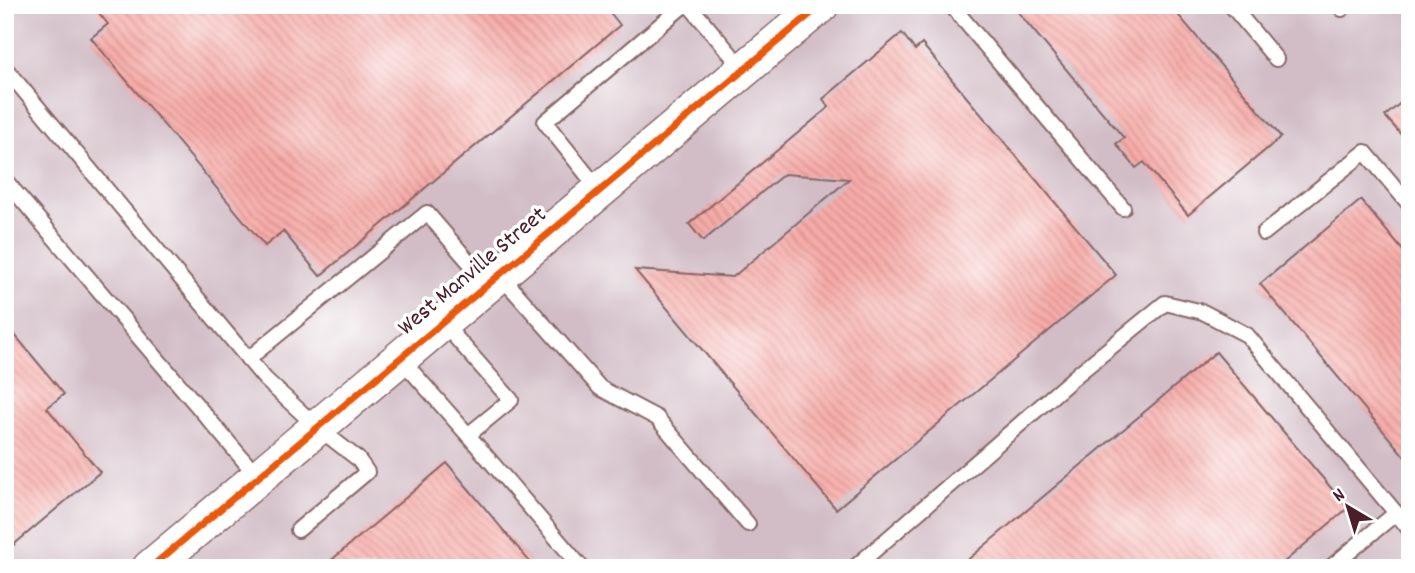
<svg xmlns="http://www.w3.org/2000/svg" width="1415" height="573" font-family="Dekko,sans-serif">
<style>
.industrial{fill:#d2bdc6}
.building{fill:url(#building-back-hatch)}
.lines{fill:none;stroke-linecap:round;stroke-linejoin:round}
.service-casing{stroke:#876667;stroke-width:18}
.tertiary-casing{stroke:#876667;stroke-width:38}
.service{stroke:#fff;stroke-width:14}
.tertiary{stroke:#fff;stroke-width:35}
.cycleway-casing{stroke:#fff;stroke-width:11}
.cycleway{stroke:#e8590c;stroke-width:7}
.labels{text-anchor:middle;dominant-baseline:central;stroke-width:7;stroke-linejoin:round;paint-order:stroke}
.street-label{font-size:24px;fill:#4a1f2b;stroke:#fff}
</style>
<defs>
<pattern id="building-back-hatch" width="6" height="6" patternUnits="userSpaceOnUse" patternTransform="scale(1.75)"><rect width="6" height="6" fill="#f8aca8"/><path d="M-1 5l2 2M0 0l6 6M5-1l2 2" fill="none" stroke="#cb8b89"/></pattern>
</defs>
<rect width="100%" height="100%" fill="#fff"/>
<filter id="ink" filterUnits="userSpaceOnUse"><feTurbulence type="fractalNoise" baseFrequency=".0143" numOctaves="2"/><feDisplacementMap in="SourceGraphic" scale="14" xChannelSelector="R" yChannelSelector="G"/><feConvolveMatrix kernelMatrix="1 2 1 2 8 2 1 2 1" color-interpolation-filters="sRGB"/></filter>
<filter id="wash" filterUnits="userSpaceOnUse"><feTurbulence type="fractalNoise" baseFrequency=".00686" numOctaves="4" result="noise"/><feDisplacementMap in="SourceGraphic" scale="28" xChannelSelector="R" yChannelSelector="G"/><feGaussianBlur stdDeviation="1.57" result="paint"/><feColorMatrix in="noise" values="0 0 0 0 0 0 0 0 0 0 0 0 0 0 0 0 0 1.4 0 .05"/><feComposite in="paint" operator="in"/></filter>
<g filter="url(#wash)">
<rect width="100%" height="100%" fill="#f8e9d7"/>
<!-- industrial -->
<rect class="industrial" x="5" y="5" width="1405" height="563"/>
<g id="blocks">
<!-- building -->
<g class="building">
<path d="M92 5H604L620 25 320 276 283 231 265 246 91 38 108 24Z"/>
<path d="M1012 5H1170L1281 137 1188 215 1144 162 1136 168 1116 144 1124 138Z"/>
<path d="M902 33 915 50 922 44 1116 275 836 509 635 270 733 277 849 179 784 174 703 241 689 224 829 107 823 99Z"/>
<path d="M1410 95V145L1385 116Z"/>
<path d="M1361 200 1410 259V463L1260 284Z"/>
<path d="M5 323 64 394 47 408 100 472 5 552Z"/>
<path d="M1216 352 1348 508 1277 568H958Z"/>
<path d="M447 463 535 568H322Z"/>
</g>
</g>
</g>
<g filter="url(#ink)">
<use href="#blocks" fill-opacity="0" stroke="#876667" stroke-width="2"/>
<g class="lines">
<defs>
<g id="service">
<path d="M689 5 744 70"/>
<path d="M951 5 1123 208"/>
<path d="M1231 5 1276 59"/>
<path d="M1339 5 1342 9"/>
<path d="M5 68 265 379 317 427 358 459 367 472 298 530"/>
<path d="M5 180 257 476"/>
<path d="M599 190 545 122 684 5"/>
<path d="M1264 233 1365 152 1410 205"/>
<path d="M500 275 600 388 657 418 748 524"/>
<path d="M248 359 427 213 488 284"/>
<path d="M401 359 468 435 511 400 443 323"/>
<path d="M468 435 582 568"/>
<path d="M854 568 1079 373 1165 303 1203 312 1247 335 1396 513"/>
<path d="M1330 568 1396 513 1410 530"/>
</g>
<path id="tertiary" d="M150 568 821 5"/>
</defs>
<!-- service casing -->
<use href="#service" class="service-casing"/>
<!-- tertiary casing -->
<use href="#tertiary" class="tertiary-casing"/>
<!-- service -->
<use href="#service" class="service"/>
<!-- tertiary -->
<use href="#tertiary" class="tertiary"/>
<defs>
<path id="cycleway" d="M150 568 821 5"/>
</defs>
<!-- cycleway casing -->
<use href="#cycleway" class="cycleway-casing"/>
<!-- cycleway -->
<use href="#cycleway" class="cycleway"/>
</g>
</g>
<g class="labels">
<!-- street labels -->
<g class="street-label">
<text transform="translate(473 272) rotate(-40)">West Manville Street</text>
</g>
</g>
<!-- margin -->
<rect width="1415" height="573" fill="none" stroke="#fff" stroke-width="28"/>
<!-- north arrow -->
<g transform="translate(1348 507) rotate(322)" stroke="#ffffff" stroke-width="5" paint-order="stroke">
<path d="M0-5L12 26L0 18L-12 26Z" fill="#4a1f2b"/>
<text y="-10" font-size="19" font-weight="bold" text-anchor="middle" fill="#4a1f2b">N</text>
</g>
</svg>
